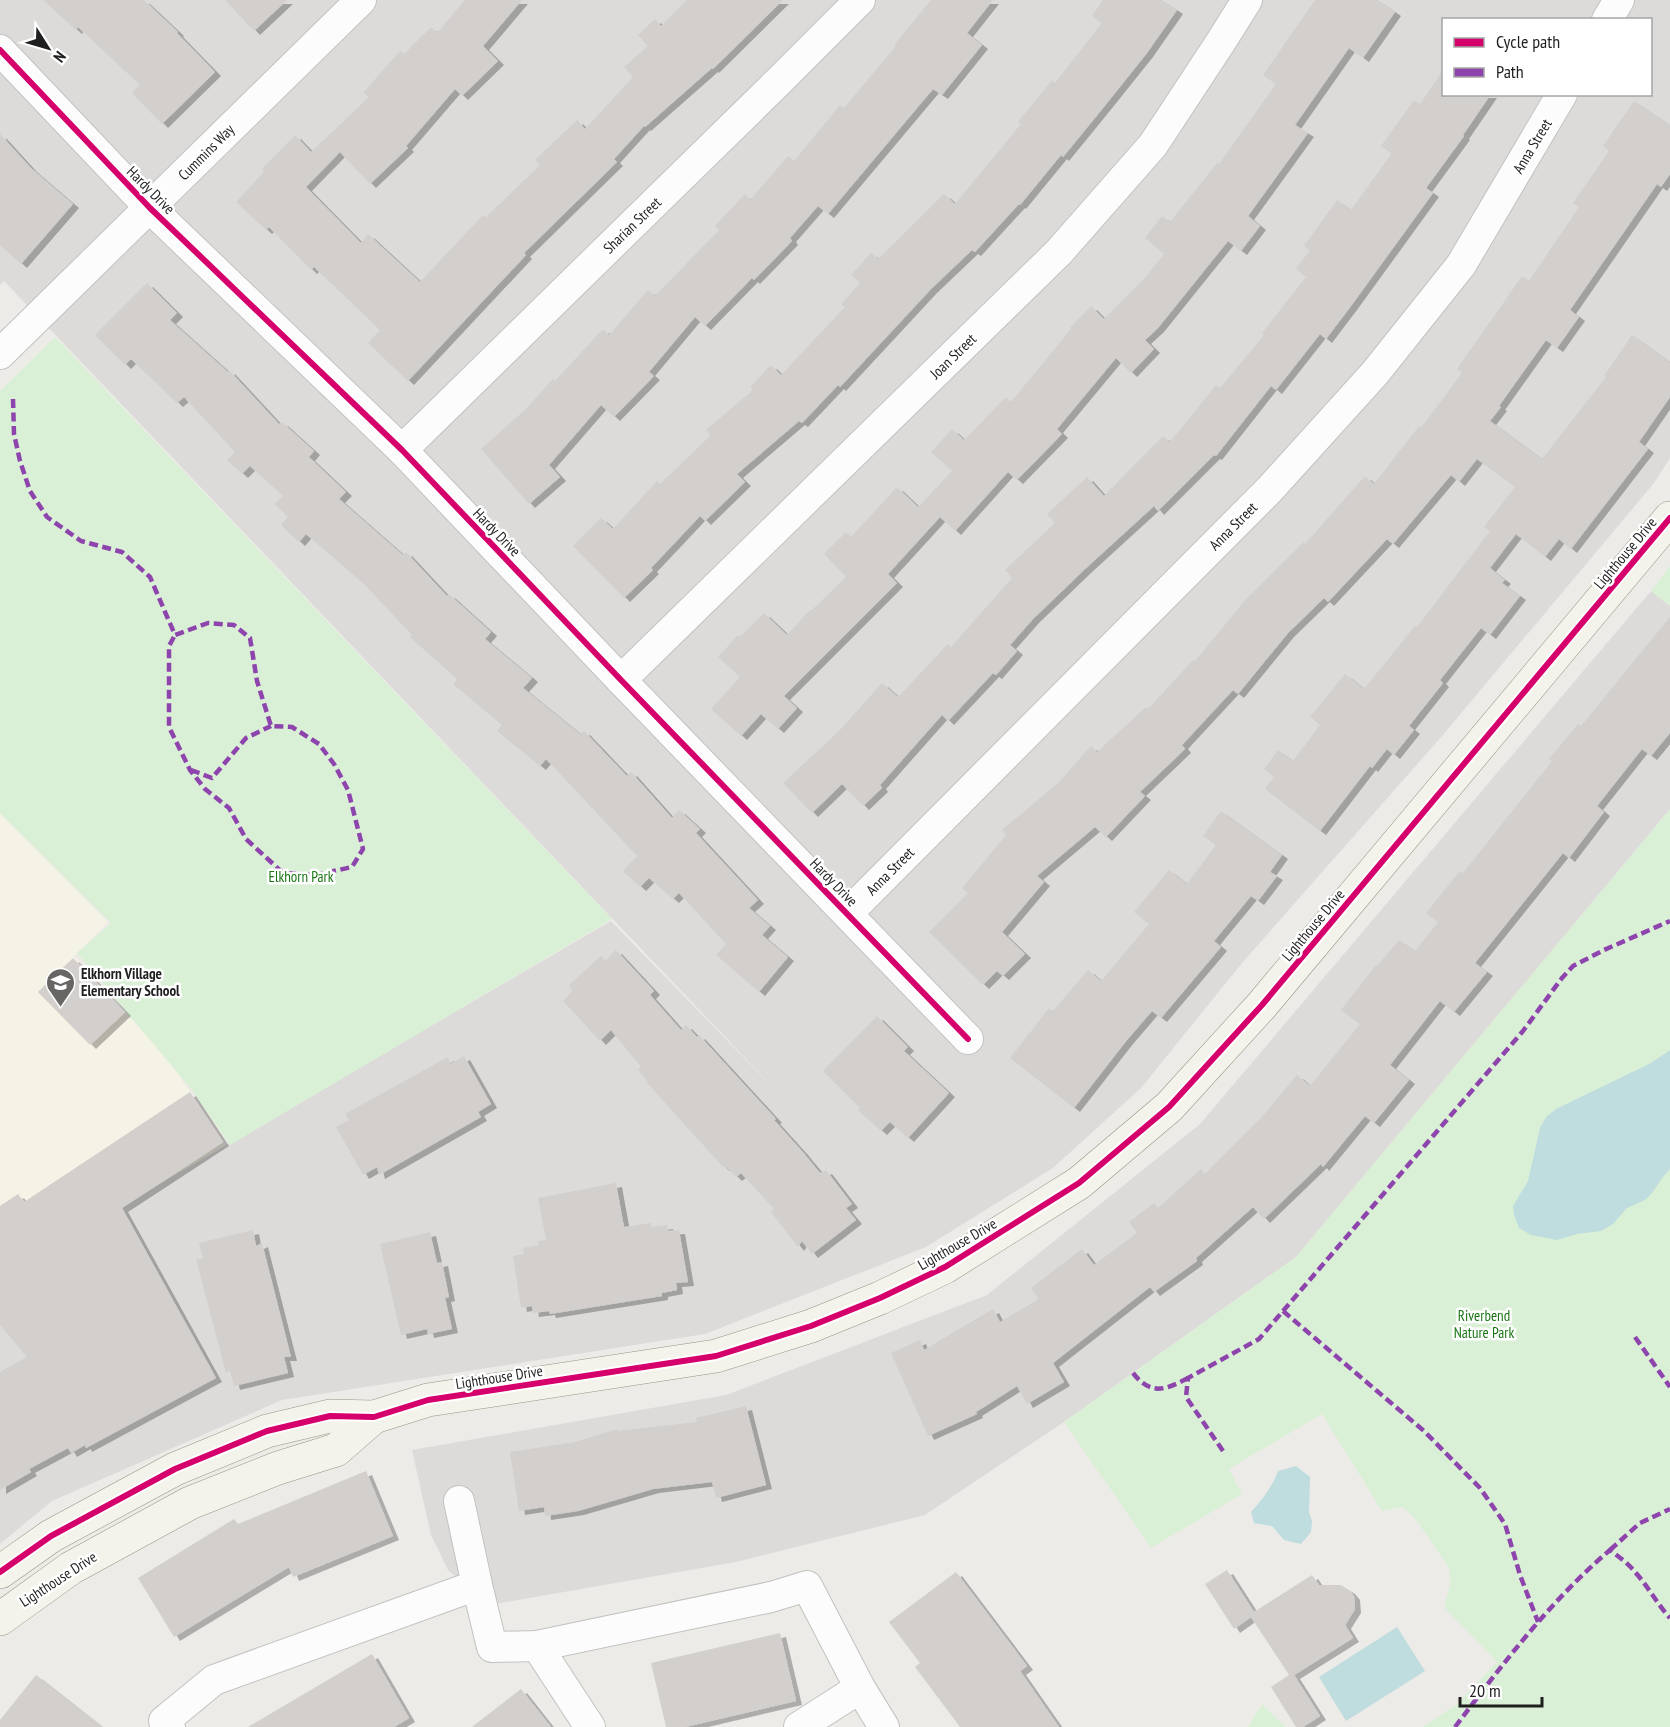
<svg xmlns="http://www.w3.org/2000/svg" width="1670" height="1727" font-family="'PT Sans Narrow',sans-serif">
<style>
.residential{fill:#dcdbd9;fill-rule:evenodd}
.education{fill:#f5f3e5}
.park{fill:#daf0d6}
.water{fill:#bfdcde}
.building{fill:#d2cfcd;filter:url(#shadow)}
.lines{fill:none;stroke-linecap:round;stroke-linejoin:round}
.street-casing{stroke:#c3c2c0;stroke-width:32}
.secondary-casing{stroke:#969581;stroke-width:34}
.street{stroke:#fcfcfc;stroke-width:30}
.secondary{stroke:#f3f2eb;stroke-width:33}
.quiet{stroke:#8e44ad;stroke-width:4.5;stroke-dasharray:9 4.5;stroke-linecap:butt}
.cycleway-casing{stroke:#fff;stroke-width:10}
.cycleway{stroke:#d6006c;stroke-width:6}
.labels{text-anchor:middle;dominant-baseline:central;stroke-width:5;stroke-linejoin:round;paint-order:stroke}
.street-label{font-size:15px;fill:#1f1f1f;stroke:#fff}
.park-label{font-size:15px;fill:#1a7615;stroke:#fff}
.poi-label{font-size:15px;font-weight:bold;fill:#1f1f1f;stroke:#fff;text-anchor:start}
</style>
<defs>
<filter id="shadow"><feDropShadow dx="6" dy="4" stdDeviation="0" flood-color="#0004"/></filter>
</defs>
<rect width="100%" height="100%" fill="#edebe8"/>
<!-- residential -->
<g class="residential">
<path d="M0 0H1670V458L1654 483 1442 736 1242 963 1141 1088 1053 1168 926 1247 705 1334 282 1400 52 1501 0 1544V1277L611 921 790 1105 4 281 0 285ZM1444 20H1650V94H1444Z"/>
<path d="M1651 591 1670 606V809L1296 1257 1064 1422 925 1515 736 1562 489 1605 448 1570 431 1535 412 1450 726 1395 987 1295 1200 1124Z"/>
</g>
<!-- education -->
<path class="education" d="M0 814 108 922 74 956 167 1058 226 1145 0 1277Z"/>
<!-- park -->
<g class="park">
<path d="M55 337 612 919 230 1145 192 1090 77 953 111 923 0 813V391Z"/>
<path d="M1670 566V606L1651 591Z"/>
<path d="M1670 809V1727H1422L1457 1704 1497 1662 1444 1607 1450 1585 1449 1568 1416 1520 1403 1507 1382 1511 1322 1414 1229 1469 1242 1494 1151 1548 1064 1422 1296 1257Z"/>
<path d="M1262 1704 1286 1727H1248Z"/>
</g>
<!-- water -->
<g class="water">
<path d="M1670 1050V1169L1663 1177 1652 1193 1645 1200 1627 1208 1613 1224 1601 1231 1577 1234 1557 1240 1531 1235 1519 1228 1514 1215 1513 1206 1528 1181 1540 1128 1546 1117 1556 1109 1651 1063Z"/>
<path d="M1296 1466 1310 1477 1309 1512 1312 1521 1311 1532 1301 1544 1284 1540 1272 1526 1254 1523 1251 1512C1263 1499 1272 1487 1278 1471Z"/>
<path d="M1397 1627 1425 1671 1346 1721 1319 1677Z"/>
</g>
<!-- building -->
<g class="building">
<path d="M43 0H144L178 32 177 33 215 72 162 124 132 93 140 85 78 27 76 30Z"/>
<path d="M225 0H287L254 31Z"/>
<path d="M465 0H522L483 46 498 61 462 96 455 89 406 146 408 148 370 184 340 152 306 187 361 243 368 234 420 282 483 215 486 217 540 165 535 160 577 120 585 129 633 77 624 67 648 46 638 35 655 19 661 26 687 0H783L713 69 712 68 645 127 644 126 614 159 617 162 524 253 526 255 408 381 368 343 380 330 314 267 311 270 269 227 266 230 236 202 265 171 262 169 295 135 311 152 369 97 363 93 400 51 404 54 431 27 437 33Z"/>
<path d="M931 0H993L967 33 982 45 942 95 933 89 828 214 818 206 790 238 792 241 754 280 752 278 705 326 695 317 649 372 654 376 614 417 601 405 549 465 560 477 529 504 481 449 524 411 553 379 555 381 603 329 609 335 648 290 655 296 719 230 715 226 745 194 750 200 788 156 794 161 840 105 844 108 896 46 894 45Z"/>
<path d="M1103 0H1162L1177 10 1147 53 1103 108 1063 157 1061 155 1020 205 1019 204 975 252 972 250 931 289 840 387 838 385 802 423 799 421 737 474 745 482 705 521 700 516 651 568 653 570 624 598 573 546 601 518 613 529 657 481 660 484 710 436 706 430 753 390 750 387 771 365 781 375 845 307 841 304 860 283 851 275 871 253 878 259 944 194 955 204 1021 124 1018 122 1052 80 1055 83 1102 23 1092 16Z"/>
<path d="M1315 0H1378L1395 12 1363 58 1349 48 1295 125 1308 133 1248 216 1260 226 1241 251 1228 241 1158 328 1145 340 1154 349 1131 373 1116 358 1057 429 1062 434 1017 480 1008 472 955 531 940 517 888 574 897 583 784 696 797 708 778 729 761 714 741 736 711 709 740 677 718 657 738 635 740 637 764 613 787 635 811 609 812 610 846 577 824 554 846 532 851 537 897 487 918 507 952 471 931 452 952 429 964 440 1006 397 1011 402 1071 329 1070 328 1091 306 1104 319 1143 280 1164 254 1145 238 1162 216 1170 222 1217 163 1219 164 1276 84 1263 75Z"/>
<path d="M1443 70V94H1491L1463 135 1464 136 1426 188 1433 193 1351 306 1326 339 1320 334 1276 390 1271 386 1216 456 1214 455 1158 511 1154 506 1085 569 1033 619 1010 645 1017 651 996 675 993 673 948 721 942 715 880 785 882 788 863 806 842 784 812 813 783 783 839 731 882 683 898 697 948 644 951 647 1012 578 1005 570 1055 523 1047 514 1087 477 1104 496 1163 436 1170 442 1216 385 1220 388 1264 335 1262 333 1306 277 1296 269 1310 250 1304 246 1337 200 1351 210 1392 153 1381 146 1414 100 1420 104Z"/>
<path d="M1634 101 1670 125V174L1661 187 1657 184 1570 310 1579 317 1557 348 1546 340 1499 406 1501 407 1490 421 1542 459 1606 377 1604 376 1632 335 1670 362V397L1639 442 1648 449 1571 549 1559 539 1545 557 1516 534 1490 568 1505 580 1502 583 1520 596 1490 635 1481 628 1440 680 1443 683 1409 726 1414 730 1394 755 1387 749 1372 768 1370 766 1320 831 1265 789 1274 777 1264 769 1278 750 1293 761 1320 725 1310 717 1345 674 1364 689 1415 626 1417 627 1490 531 1484 527 1515 487 1477 459 1459 482 1451 475 1393 544 1387 539 1328 602 1324 598 1288 633 1238 694 1233 690 1182 745 1185 749 1140 792 1145 796 1106 837 1095 827 1037 876 1044 882 1002 932 1025 954 1003 976 997 971 983 985 929 932 968 893 962 888 1006 835 1002 830 1058 783 1091 746 1097 752 1146 707 1148 709 1193 660 1195 661 1247 598 1304 542 1305 544 1365 476 1374 484 1419 426 1421 428 1462 373 1457 369 1522 276 1529 281 1579 207 1573 203 1609 151 1603 146Z"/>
<path d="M0 134 31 168 73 204 21 264 0 245Z"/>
<path d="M147 283 177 313 170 320 228 372 229 370 279 424 282 422 314 451 309 457 346 492 339 499 403 555 406 552 447 596 449 594 491 632 485 639 532 678 523 688 580 734 584 731 627 776 631 772 672 818 679 810 700 829 696 833 758 900 749 908 770 926 762 935 788 957 759 992 716 955 726 944 679 893 673 899 649 878 640 887 623 871 637 856 546 759 540 766 497 731 502 725 453 684 457 679 410 637 412 635 364 584 306 534 299 542 281 525 288 517 275 504 283 496 250 466 242 474 227 460 235 452 184 397 177 403 131 359 125 365 95 335Z"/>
<path d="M1670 617V733L1651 756 1642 749 1597 806 1604 812 1569 858 1563 853 1475 963 1487 972 1454 1012 1440 1001 1390 1065 1409 1080 1374 1123 1365 1116 1323 1167 1321 1164 1264 1219 1253 1207 1196 1258 1197 1261 1154 1292 1150 1287 1053 1363 1064 1382 1027 1404 1017 1386 976 1412 977 1414 928 1436 891 1353 920 1340 924 1350 993 1309 1000 1322 1039 1299 1031 1288 1082 1249 1094 1265 1137 1233 1129 1222 1154 1203 1158 1208 1201 1169 1205 1174 1260 1119 1297 1075 1310 1086 1360 1024 1341 1010 1376 965 1377 966 1399 940 1415 951 1438 922 1426 913 1460 871 1463 873 1552 761 1549 759 1578 724 1581 726Z"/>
<path d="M1221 811 1282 855 1270 872 1277 876 1258 901 1251 896 1214 941 1221 947 1161 1018 1152 1011 1127 1040 1074 1108 1010 1058 1049 1008 1053 1011 1088 970 1101 981 1149 924 1134 912 1169 870 1187 884 1216 845 1203 836Z"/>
<path d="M616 950 654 991 650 995 681 1030 686 1025 697 1037 699 1035 776 1119 774 1120 802 1151 820 1173 826 1170 852 1204 846 1208 856 1220 812 1254 802 1241 798 1247 771 1212 774 1209 741 1173 736 1177 725 1166 723 1167 675 1114 647 1083 648 1082 638 1070 641 1067 611 1030 600 1041 563 1001 572 991 569 985 601 956 605 961Z"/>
<path d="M73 958 125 1012 90 1045 38 992Z"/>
<path d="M877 1016 908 1047 904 1051 949 1093 908 1138 890 1122 881 1131 858 1110 860 1108 823 1071Z"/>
<path d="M464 1056 491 1104 478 1112 481 1117 379 1175 377 1167 363 1175 336 1127 349 1120 345 1114 448 1057 450 1064Z"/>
<path d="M190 1092 223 1142 122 1208 216 1378 86 1448 85 1445 71 1453 68 1448 29 1469 31 1472 0 1490V1372L27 1357 0 1325V1206L18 1194 24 1202Z"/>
<path d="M616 1183 624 1227 651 1223V1227L667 1225 668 1231 679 1230 688 1282 676 1283 677 1290 662 1293V1296L550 1314 549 1311 533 1313 532 1306 521 1308 513 1256 524 1254 523 1248 539 1245 538 1241 546 1240 538 1198Z"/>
<path d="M253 1230 256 1246 262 1243 291 1357H284L288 1373 234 1386 230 1370 226 1373 196 1259H203L199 1243Z"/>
<path d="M430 1232 437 1263 442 1262 449 1297 445 1298 452 1329 428 1334 427 1329 401 1335 380 1244Z"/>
<path d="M746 1406 766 1485 716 1498 712 1482 653 1489 578 1511 545 1516 544 1507 519 1511 510 1452 575 1442 618 1429V1431L697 1422 696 1418Z"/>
<path d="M366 1471 393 1536 293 1577 289 1567 174 1637 138 1578 234 1519 238 1524Z"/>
<path d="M1227 1570 1254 1612 1312 1575 1319 1585H1341L1349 1590 1354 1596 1355 1609 1345 1625 1353 1638 1294 1675 1320 1716 1303 1727H1296L1271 1687 1289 1675 1251 1617 1234 1629 1205 1584Z"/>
<path d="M956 1572 1027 1666 1020 1671 1059 1727H960L915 1667 920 1663 889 1622Z"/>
<path d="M780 1633 796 1701 685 1727H666L651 1663Z"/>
<path d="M372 1654 409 1718 394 1727H248Z"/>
<path d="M36 1675 102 1727H0V1720Z"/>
<path d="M521 1689 551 1727H472Z"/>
</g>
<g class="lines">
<defs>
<g id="street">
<path d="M1607 20 1619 0"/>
<path d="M0 50 150 208 402 450 621 680 968 1039"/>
<path d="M0 354 361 0"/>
<path d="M402 450 781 79 860 0"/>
<path d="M621 680 1059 252 1153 145 1222 40 1247 0"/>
<path d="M848 913 1270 489 1375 373 1461 265 1562 94"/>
<path d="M459 1501 477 1585 492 1647 537 1646 771 1597 807 1586 860 1688 884 1727"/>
<path d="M537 1646 590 1727"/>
<path d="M170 1727 164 1721 214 1680 477 1585"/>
<path d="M799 1727 860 1688"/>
</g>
<g id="secondary">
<path d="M0 1572 51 1536 175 1469 267 1431 330 1416 374 1417 428 1400 716 1356 811 1326 880 1298 945 1267 1079 1183 1169 1107 1262 1005 1670 518"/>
<path d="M0 1619 71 1568 190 1503 278 1468 336 1450 374 1417"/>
</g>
</defs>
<!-- street casing -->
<use href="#street" class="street-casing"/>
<!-- secondary casing -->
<use href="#secondary" class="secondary-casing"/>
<!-- street -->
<use href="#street" class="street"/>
<!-- secondary -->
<use href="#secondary" class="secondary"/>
<!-- quiet -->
<g class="quiet">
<path d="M13 399 14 434 20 461 30 491 47 517 81 541 122 552 150 577 175 635 208 623 234 625 250 638 257 681 271 726 292 727 319 744 334 764 348 790 363 849 352 867 316 875 283 873 246 839 229 808 205 789 190 770 169 727V646L175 635"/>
<path d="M191 770 212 778 246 738 271 726"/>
<path d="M1283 1311 1523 1031 1562 978 1573 966 1604 950 1670 921"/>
<path d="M1635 1337 1670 1387"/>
<path d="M1133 1373C1151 1396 1165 1390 1188 1378"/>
<path d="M1223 1451 1186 1397 1188 1378 1259 1339 1283 1311 1424 1431 1480 1488 1505 1524 1520 1575 1538 1622"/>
<path d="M1610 1550 1640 1523 1670 1509"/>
<path d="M1455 1727C1502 1665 1550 1601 1610 1550 1619 1557 1628 1563 1635 1572 1648 1586 1657 1604 1670 1618"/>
</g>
<defs>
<g id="cycleway">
<path d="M0 50 150 208 402 450 621 680 968 1039"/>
<path d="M0 1572 51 1536 175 1469 267 1431 330 1416 374 1417 428 1400 716 1356 811 1326 880 1298 945 1267 1079 1183 1169 1107 1262 1005 1670 518"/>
</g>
</defs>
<!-- cycleway casing -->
<use href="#cycleway" class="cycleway-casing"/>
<!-- cycleway -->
<use href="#cycleway" class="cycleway"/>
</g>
<!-- icons -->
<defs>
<symbol id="school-pin" viewBox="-11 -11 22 30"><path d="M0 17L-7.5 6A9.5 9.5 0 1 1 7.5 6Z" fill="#676665" stroke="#fff"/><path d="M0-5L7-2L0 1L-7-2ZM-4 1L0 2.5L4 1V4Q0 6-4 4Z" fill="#fff"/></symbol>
</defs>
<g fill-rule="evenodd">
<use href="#school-pin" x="44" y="966" width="33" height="45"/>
</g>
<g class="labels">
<!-- street labels -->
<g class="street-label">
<text transform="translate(1532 146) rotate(-59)">Anna Street</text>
<text transform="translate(206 152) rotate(-45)">Cummins Way</text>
<text transform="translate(151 190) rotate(45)">Hardy Drive</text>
<text transform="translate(632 225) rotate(-44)">Sharian Street</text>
<text transform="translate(953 356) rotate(-44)">Joan Street</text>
<text transform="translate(1233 526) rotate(-45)">Anna Street</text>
<text transform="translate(497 532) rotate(46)">Hardy Drive</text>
<text transform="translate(1625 553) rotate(-50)">Lighthouse Drive</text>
<text transform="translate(890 871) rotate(-45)">Anna Street</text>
<text transform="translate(834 882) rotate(46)">Hardy Drive</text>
<text transform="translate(1313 925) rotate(-50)">Lighthouse Drive</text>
<text transform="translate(957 1244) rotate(-30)">Lighthouse Drive</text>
<text transform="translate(499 1377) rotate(-9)">Lighthouse Drive</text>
<text transform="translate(58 1579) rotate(-33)">Lighthouse Drive</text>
</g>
<!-- park labels -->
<g class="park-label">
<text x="301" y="876">Elkhorn Park</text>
<text x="1484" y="1315">Riverbend<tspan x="1484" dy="17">Nature Park</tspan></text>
</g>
<!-- poi labels -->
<g class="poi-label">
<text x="81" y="973">Elkhorn Village<tspan x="81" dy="17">Elementary School</tspan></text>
</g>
</g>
<!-- legend -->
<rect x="1442" y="18" width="210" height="78" fill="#ffffff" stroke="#a5a5a5" stroke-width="1.5"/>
<rect x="1454" y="38" width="30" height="9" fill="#d6006c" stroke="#a5a5a5" stroke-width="1.5"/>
<text x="1496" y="48" font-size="18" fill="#1f1f1f">Cycle path</text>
<rect x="1454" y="68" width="30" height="9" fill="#8e44ad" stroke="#a5a5a5" stroke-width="1.5"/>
<text x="1496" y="78" font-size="18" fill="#1f1f1f">Path</text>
<!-- north arrow -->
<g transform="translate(48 48) rotate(127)" stroke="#ffffff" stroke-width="4.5" paint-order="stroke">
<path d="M0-4.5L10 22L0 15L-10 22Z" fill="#1f1f1f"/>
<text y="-9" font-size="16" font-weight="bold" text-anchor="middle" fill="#1f1f1f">N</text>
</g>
<!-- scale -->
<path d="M1460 1697v9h82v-9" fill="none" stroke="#1f1f1f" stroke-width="3"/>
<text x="1469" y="1697" font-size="18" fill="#1f1f1f" stroke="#ffffff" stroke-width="4.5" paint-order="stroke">20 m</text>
</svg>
